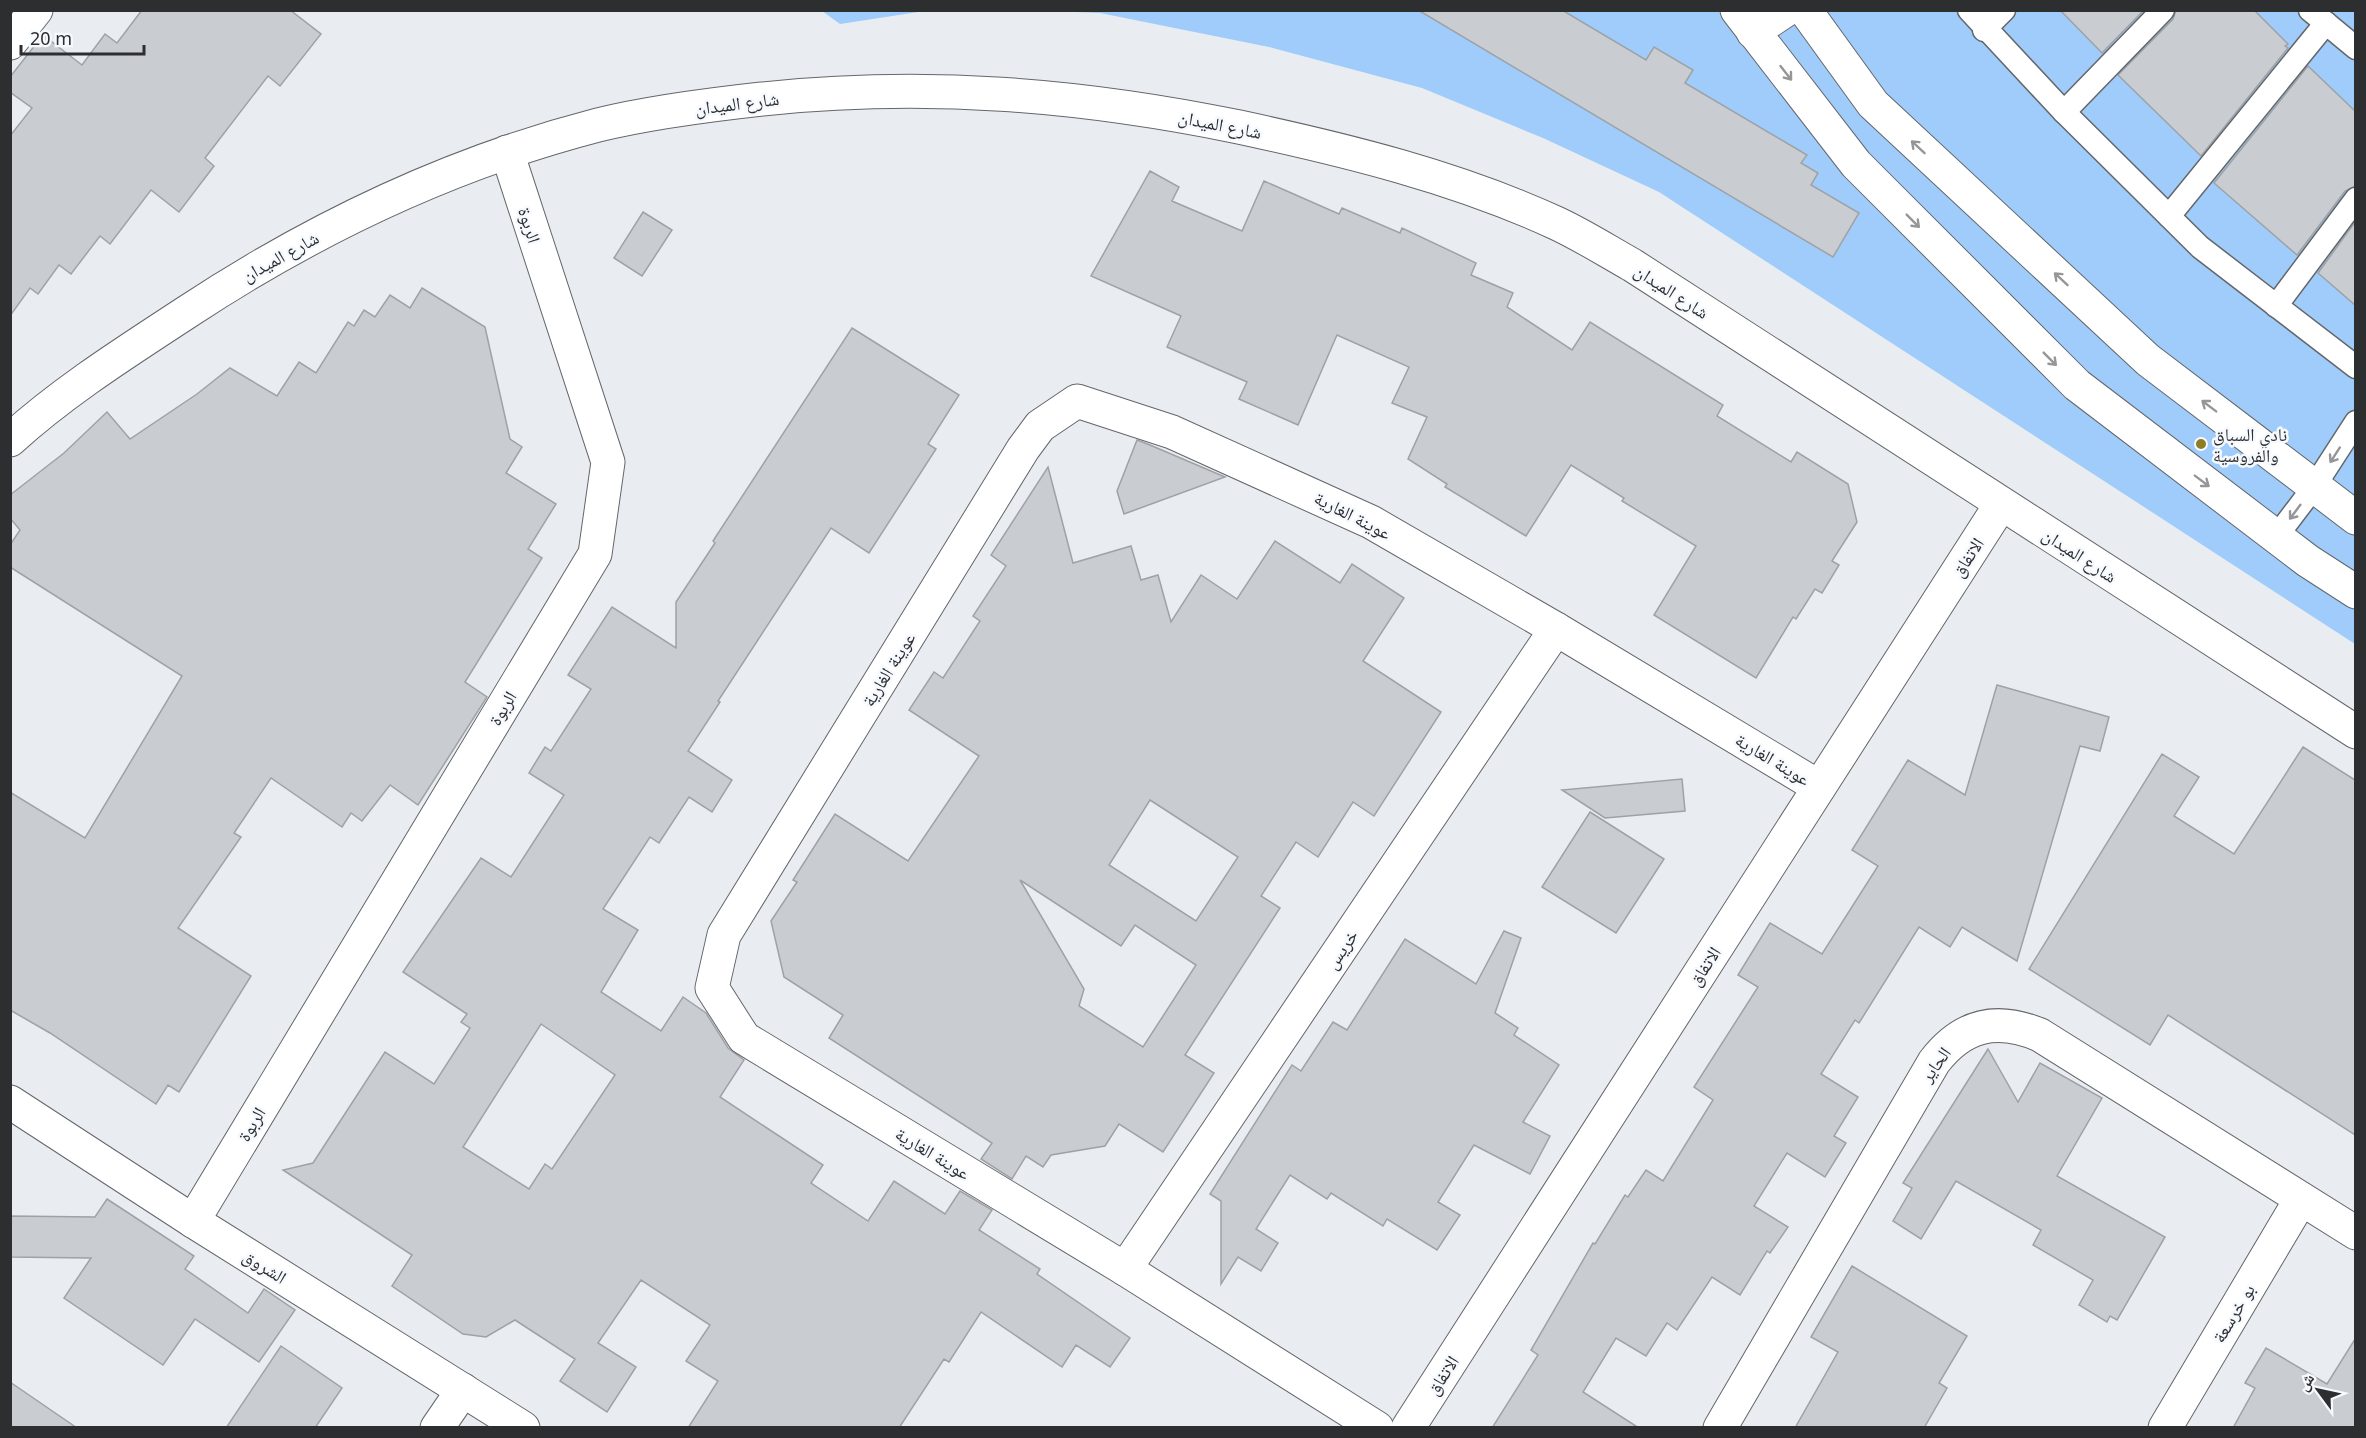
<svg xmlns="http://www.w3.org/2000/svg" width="2366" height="1438" font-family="'Noto Sans','Noto Naskh Arabic',sans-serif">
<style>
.green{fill:#9fccfa}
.building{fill:#c9cdd2;stroke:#9ea2a6;stroke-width:1.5;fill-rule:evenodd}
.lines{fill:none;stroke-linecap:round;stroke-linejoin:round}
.lane-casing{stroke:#63676b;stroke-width:25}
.street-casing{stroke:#63676b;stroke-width:35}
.secondary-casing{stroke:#63676b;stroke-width:35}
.lane{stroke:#fff;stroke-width:22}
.street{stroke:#fff;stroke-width:33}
.secondary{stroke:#fff;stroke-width:33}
.oneway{stroke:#969698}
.poi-dot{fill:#8d7e25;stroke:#f6faff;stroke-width:2}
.labels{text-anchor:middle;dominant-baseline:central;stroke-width:5;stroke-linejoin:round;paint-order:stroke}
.street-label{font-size:18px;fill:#2d2e30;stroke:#f6faff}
.poi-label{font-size:18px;fill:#2d2e30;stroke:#f6faff;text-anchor:start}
</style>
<rect width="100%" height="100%" fill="#e9edf1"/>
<!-- green -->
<g class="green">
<path d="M822 11H925L840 24Z"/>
<path d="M1051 11H2355V644L1659 192 1543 138 1422 88 1269 47 1100 13Z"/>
</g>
<!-- building -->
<g class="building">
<path d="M142 10H290L321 34 280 86 268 76 205 158 214 166 179 212 151 190 110 244 100 236 71 274 59 265 38 294 30 288 10 316V136L32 108 10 92V77L43 35 82 65 105 34 117 43Z"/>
<path d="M1418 10H1562L1646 60 1654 47 1693 70 1685 83 1807 155 1801 163 1818 173 1811 185 1859 213 1833 257Z"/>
<path d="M2060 10H2144L2102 53Z"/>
<path d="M2176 10H2254L2288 44 2285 46 2288 48 2201 156 2118 75 2173 19Z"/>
<path d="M2308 66 2355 111V186L2345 191 2297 255 2214 183Z"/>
<path d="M1150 171 1179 187 1172 201 1242 231 1264 181 1339 214 1342 208 1400 233 1402 228 1476 263 1471 275 1513 293 1507 307 1572 350 1590 322 1723 405 1717 416 1791 462 1797 452 1848 484 1857 522 1832 561 1839 565 1822 593 1815 589 1796 619 1793 617 1756 678 1654 615 1696 546 1622 501 1624 498 1571 465 1526 536 1445 487 1447 484 1408 459 1427 417 1392 403 1409 367 1337 335 1298 425 1239 399 1247 382 1167 347 1181 316 1091 276Z"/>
<path d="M643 212 672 230 642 276 614 258Z"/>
<path d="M2355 222V305L2318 273Z"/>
<path d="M422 288 485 327 510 439 522 447 506 473 556 504 528 549 542 558 465 682 487 697 418 805 390 785 362 821 351 813 342 827 271 778 234 833 241 837 178 928 251 976 179 1092 168 1085 156 1104 50 1033 10 1010V792L85 838 182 676 10 567V545L20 530 10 518V495L64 453 107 412 130 439 197 394 230 368 277 396 299 362 316 373 348 322 354 326 364 310 375 317 390 295 410 308Z"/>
<path d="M852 328 959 395 928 444 936 449 869 553 831 528 718 701 720 702 688 751 732 780 712 812 689 797 659 843 650 837 603 909 638 930 601 992 661 1031 683 997 706 1013 728 1048 744 1060 720 1097 823 1165 811 1183 868 1221 894 1181 945 1214 960 1191 992 1210 979 1230 1040 1269 1037 1274 1130 1338 1110 1367 1076 1345 1062 1367 981 1312 949 1362 944 1359 899 1428H688L718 1381 686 1361 710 1325 641 1280 598 1343 636 1367 607 1412 560 1381 575 1359 515 1320 486 1337 463 1334 392 1286 412 1255 283 1170 313 1163 385 1052 434 1084 470 1028 461 1022 467 1014 403 972 481 858 511 877 564 795 529 773 545 747 551 751 591 689 568 675 612 607 676 648V602L715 543 713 541ZM541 1024 615 1075 552 1169 545 1164 529 1189 463 1147Z"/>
<path d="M1137 440 1150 445 1225 477 1124 514 1117 491Z"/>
<path d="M1048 467 1073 563 1131 546 1141 580 1158 575 1171 622 1201 575 1237 599 1275 541 1340 583 1352 564 1404 598 1363 661 1441 712 1374 816 1353 802 1318 857 1296 842 1261 896 1280 908 1185 1055 1214 1073 1163 1152 1119 1124 1105 1146 1051 1155 1043 1167 1026 1156 1012 1179 981 1159 992 1143 829 1038 843 1015 784 977 771 921 797 882 793 880 835 814 908 861 979 756 909 710 934 672 943 678 980 621 973 616 1006 566 991 555ZM1150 800 1238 857 1196 921 1109 865ZM1020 880 1121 946 1135 925 1196 965 1143 1047 1079 1006 1084 989Z"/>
<path d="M1997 685 2109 717 2100 751 2080 746 2017 961 1962 927 1950 947 1919 927 1859 1023 1855 1020 1821 1074 1858 1097 1834 1136 1846 1143 1825 1177 1787 1153 1754 1206 1788 1227 1770 1253 1767 1251 1740 1295 1712 1277 1677 1330 1667 1323 1646 1356 1616 1338 1583 1392 1639 1428H1492L1538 1355 1531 1350 1593 1243 1595 1244 1625 1195 1628 1197 1646 1170 1663 1181 1713 1100 1694 1087 1758 987 1738 975 1770 923 1822 954 1878 866 1852 850 1908 760 1965 795Z"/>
<path d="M2303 747 2355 780V1135L2168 1015 2150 1045 2029 969 2162 754 2199 777 2174 816 2234 854Z"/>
<path d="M1682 779 1685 811 1605 818 1562 790Z"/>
<path d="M1590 812 1664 859 1616 933 1542 887Z"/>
<path d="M1504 931 1521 938 1495 1013 1518 1028 1514 1035 1559 1065 1523 1122 1550 1136 1530 1174 1474 1145 1438 1202 1460 1215 1437 1250 1387 1219 1383 1226 1331 1193 1327 1199 1290 1175 1256 1229 1278 1243 1261 1271 1238 1257 1221 1284V1201L1210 1194 1292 1065 1301 1071 1333 1022 1347 1030 1405 939 1476 984Z"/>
<path d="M1988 1049 2018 1102 2040 1063 2102 1098 2057 1176 2165 1237 2117 1320 2110 1316 2107 1322 2079 1305 2093 1280 2033 1245 2041 1230 1956 1181 1921 1239 1893 1221 1912 1188 1903 1183Z"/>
<path d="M107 1199 194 1256 185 1269 248 1313 264 1289 295 1310 259 1362 195 1319 163 1365 64 1298 91 1258 10 1257V1216L95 1217Z"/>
<path d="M1852 1266 1967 1336 1939 1383 1947 1388 1924 1428H1795L1838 1352 1811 1337Z"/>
<path d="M2355 1339V1428H2233L2255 1388 2245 1383 2266 1348 2327 1384Z"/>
<path d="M281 1346 342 1388 315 1428H226Z"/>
<path d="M10 1382 77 1428H10Z"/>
</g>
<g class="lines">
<defs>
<g id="lane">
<path d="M1969 10 2064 112 2200 247 2356 367"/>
<path d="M2310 10 2356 48"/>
<path d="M1984 30 2004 10"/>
<path d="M2064 112 2163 10"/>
<path d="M2169 216 2326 23"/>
<path d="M2276 306 2356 199"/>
<path d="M2276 537 2314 487 2356 422"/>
</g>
<g id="street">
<path d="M1737 10 1856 164 2077 385 2308 561 2356 592"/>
<path d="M1805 10 1873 104 2148 360 2356 518"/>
<path d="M1753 32 1786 10"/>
<path d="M10 43 36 10"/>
<path d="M10 1102 193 1221 523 1428"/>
<path d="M193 1221 595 554 608 462 507 152"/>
<path d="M1125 1269 1556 629"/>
<path d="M437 1428 463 1390"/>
<path d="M1377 1428 1125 1269 744 1038 712 988 724 935 1023 449 1040 426 1077 401 1172 432 1371 522 1556 629 1819 787"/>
<path d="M1408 1428 2001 504"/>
<path d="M1720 1428 1934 1062C1963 1024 1997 1017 2040 1035L2356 1233"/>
<path d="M2165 1428 2301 1199"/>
</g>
<path id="secondary" d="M10 440C64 391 126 352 187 312 313 229 451 163 598 125 651 112 707 105 762 99 926 82 1077 94 1239 127 1346 150 1456 177 1556 223 1582 235 1607 251 1632 265L2356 732"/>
</defs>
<!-- lane casing -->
<use href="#lane" class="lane-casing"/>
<!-- street casing -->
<use href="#street" class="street-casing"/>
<!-- secondary casing -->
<use href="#secondary" class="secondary-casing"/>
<!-- lane -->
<use href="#lane" class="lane"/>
<!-- street -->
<use href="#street" class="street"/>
<!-- secondary -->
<use href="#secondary" class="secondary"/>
</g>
<!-- one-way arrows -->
<defs><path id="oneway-shaft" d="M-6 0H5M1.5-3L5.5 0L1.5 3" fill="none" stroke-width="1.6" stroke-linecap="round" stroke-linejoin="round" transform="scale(1.5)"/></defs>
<g class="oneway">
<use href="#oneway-shaft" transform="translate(1786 73) rotate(52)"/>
<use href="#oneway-shaft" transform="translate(1918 147) rotate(-137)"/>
<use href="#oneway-shaft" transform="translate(1913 221) rotate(45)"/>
<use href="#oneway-shaft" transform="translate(2061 279) rotate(-137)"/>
<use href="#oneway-shaft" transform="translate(2050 359) rotate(45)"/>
<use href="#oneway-shaft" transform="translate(2209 406) rotate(-143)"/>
<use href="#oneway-shaft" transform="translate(2335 455) rotate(123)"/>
<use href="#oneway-shaft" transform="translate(2202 481) rotate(37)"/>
<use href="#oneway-shaft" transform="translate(2295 512) rotate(127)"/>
</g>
<!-- markers -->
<circle class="poi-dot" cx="2201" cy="444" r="6"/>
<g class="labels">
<!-- street labels -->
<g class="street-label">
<text transform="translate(737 103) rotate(-7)">شارع الميدان</text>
<text transform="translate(1220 124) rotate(11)">شارع الميدان</text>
<text transform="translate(530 225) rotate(72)">الربوة</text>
<text transform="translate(280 256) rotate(-29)">شارع الميدان</text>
<text transform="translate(1672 291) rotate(33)">شارع الميدان</text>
<text transform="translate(1353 515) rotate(27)">عوينة الغارية</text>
<text transform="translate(2080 555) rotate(33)">شارع الميدان</text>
<text transform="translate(1967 557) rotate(-57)">الاتفاق</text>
<text transform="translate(888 669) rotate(-58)">عوينة الغارية</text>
<text transform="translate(502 708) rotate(-59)">الربوة</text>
<text transform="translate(1773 759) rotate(31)">عوينة الغارية</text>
<text transform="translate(1341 949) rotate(-56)">خريس</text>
<text transform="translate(1704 966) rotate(-57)">الاتفاق</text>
<text transform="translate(1935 1064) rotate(-54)">الحاير</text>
<text transform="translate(251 1124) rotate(-59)">الربوة</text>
<text transform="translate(933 1153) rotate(31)">عوينة الغارية</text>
<text transform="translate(265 1266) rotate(32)">الشروق</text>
<text transform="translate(2233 1313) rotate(-59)">بو خرسعة</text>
<text transform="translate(1442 1375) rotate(-57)">الاتفاق</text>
</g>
<!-- poi labels -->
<g class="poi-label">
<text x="2213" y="434">نادي السباق<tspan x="2213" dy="21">والفروسية</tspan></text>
</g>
</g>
<!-- border -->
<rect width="2366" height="1438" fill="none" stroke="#2d2e30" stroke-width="24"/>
<!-- north arrow -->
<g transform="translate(2318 1390) rotate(303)" stroke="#f6faff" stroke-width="4.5" paint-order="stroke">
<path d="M0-4.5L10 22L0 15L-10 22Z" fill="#2d2e30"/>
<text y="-9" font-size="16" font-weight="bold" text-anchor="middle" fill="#2d2e30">ش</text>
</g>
<!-- scale -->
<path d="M21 45v9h123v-9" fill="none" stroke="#2d2e30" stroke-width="3"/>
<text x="30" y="45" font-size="18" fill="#2d2e30" stroke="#f6faff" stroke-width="4.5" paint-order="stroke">20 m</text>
</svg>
